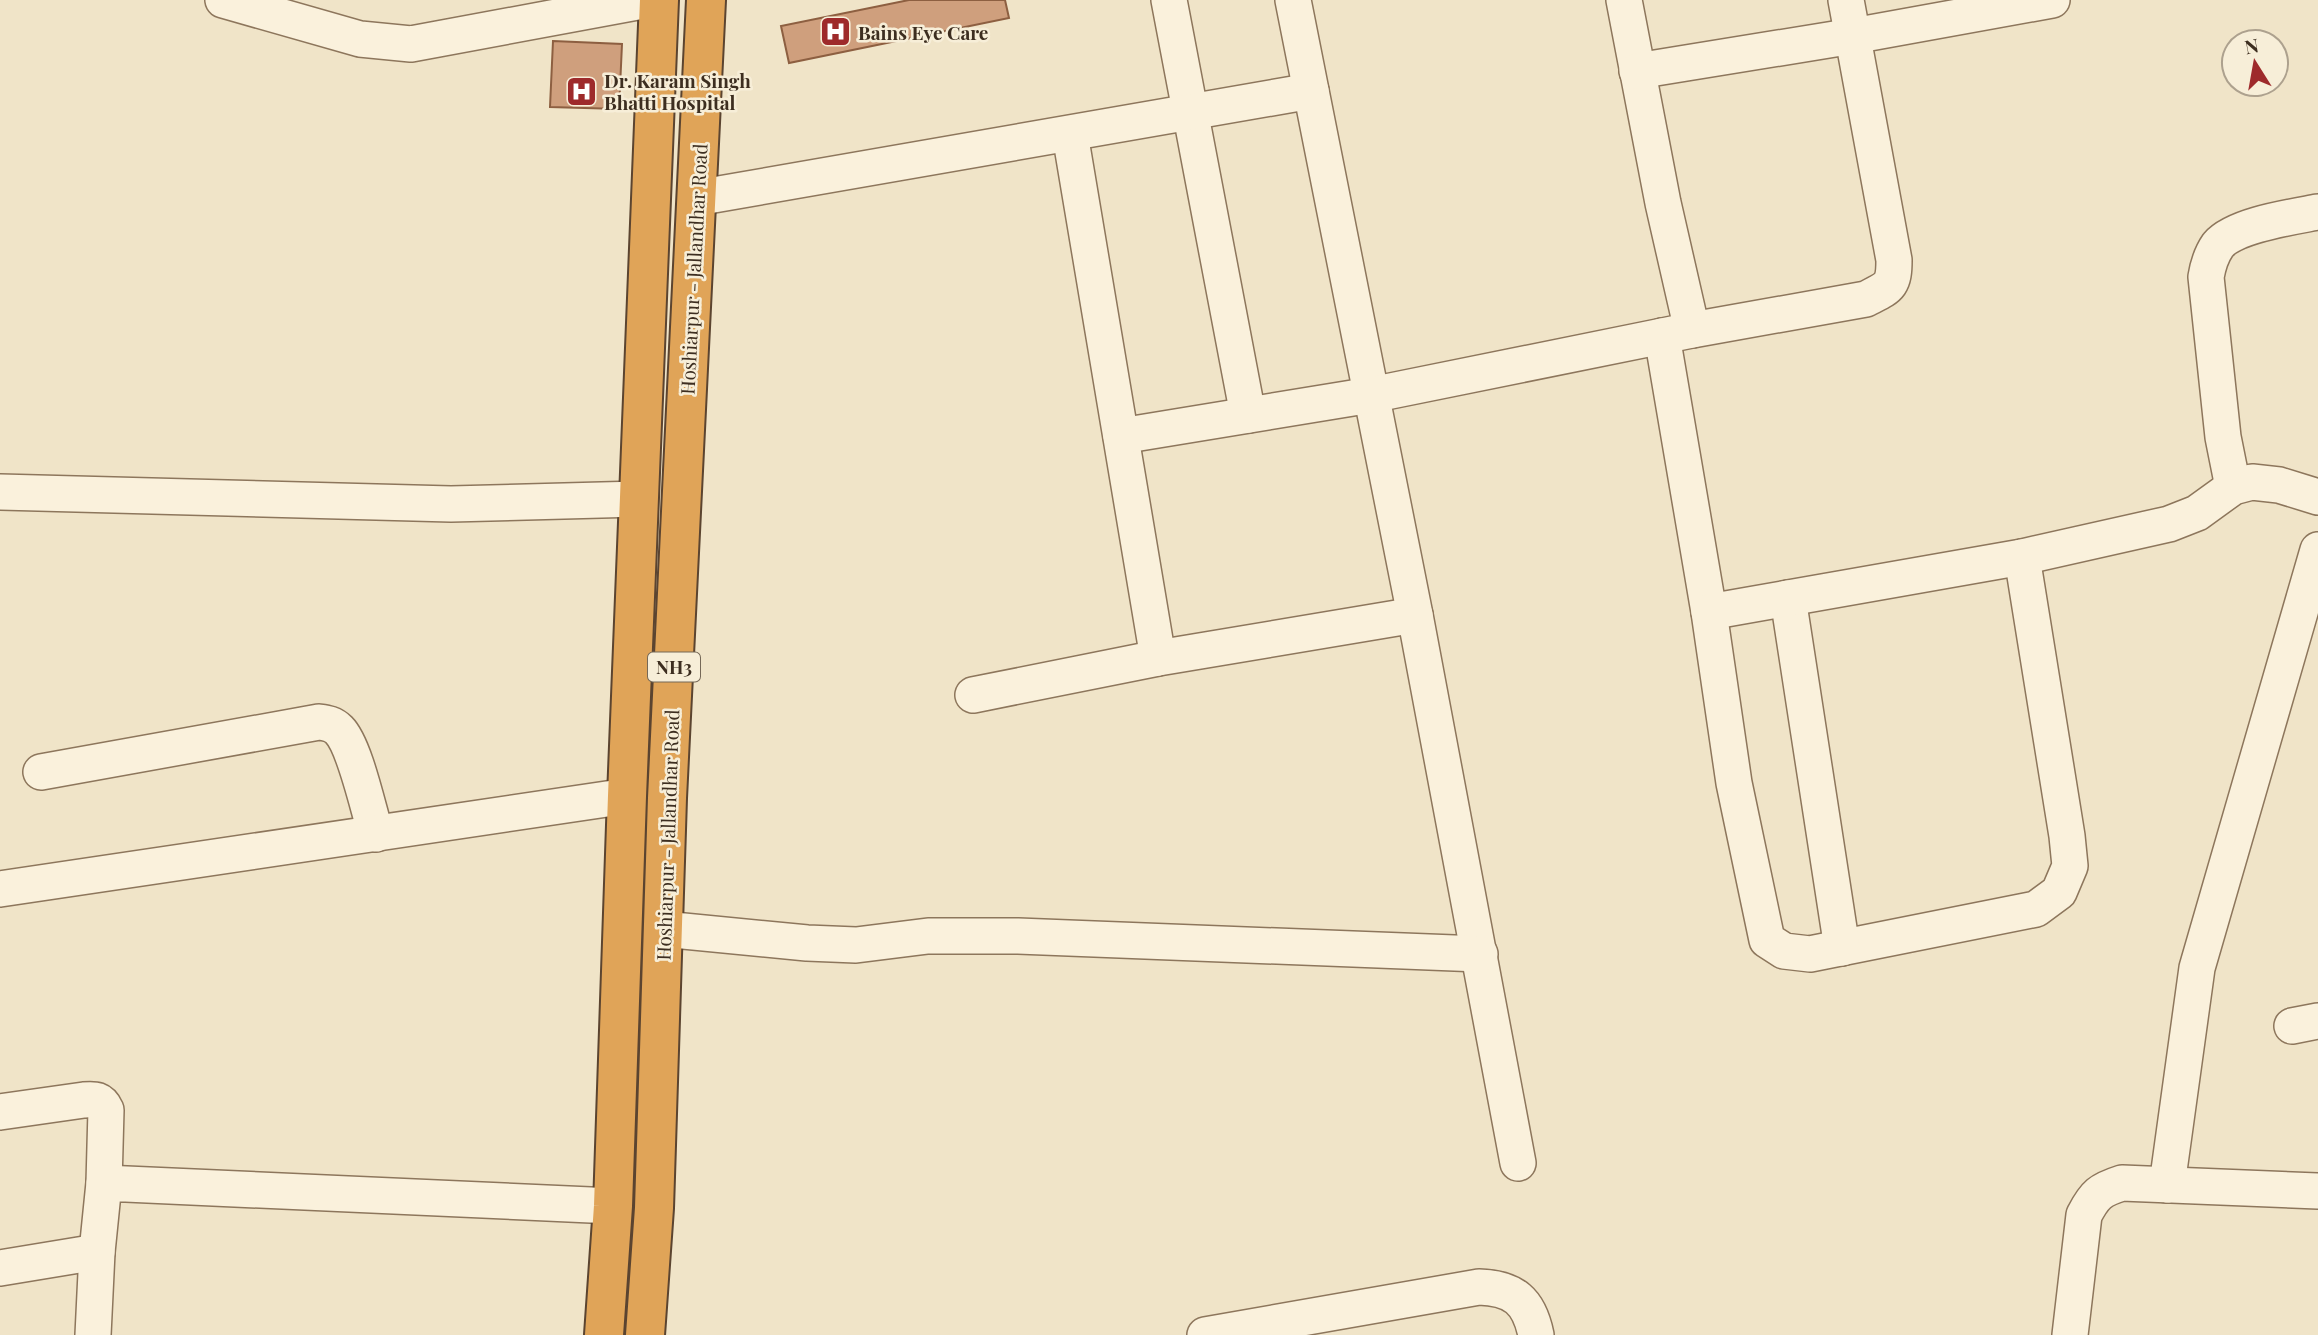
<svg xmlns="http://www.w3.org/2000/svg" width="2318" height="1335" font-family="'Playfair Display',serif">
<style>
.building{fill:#cf9f7d;stroke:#8d5f41;stroke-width:2}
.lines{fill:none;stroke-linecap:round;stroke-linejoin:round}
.street-casing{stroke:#8d765c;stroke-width:38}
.highway-casing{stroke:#5b4430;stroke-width:42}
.street{stroke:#faf1dc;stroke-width:35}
.highway{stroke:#e0a458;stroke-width:38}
.labels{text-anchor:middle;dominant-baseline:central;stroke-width:5;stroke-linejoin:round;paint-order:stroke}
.shield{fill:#f7eed8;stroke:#756857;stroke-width:2}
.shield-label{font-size:18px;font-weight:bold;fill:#3d2e20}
.poi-label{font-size:19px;font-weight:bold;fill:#3d2e20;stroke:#f7eed8;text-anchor:start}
.street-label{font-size:19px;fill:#3d2e20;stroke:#f7eed8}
</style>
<rect width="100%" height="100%" fill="#f0e4c8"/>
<!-- building -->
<g class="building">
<path d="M909 0H1005L1009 18 789 63 781 26Z"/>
<path d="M553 41 622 44 619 109 550 107Z"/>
</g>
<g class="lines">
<defs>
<g id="street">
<path d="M223 0 360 39 411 44 648 0"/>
<path d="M1169 0 1248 415"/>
<path d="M1293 0 1415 615 1518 1163"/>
<path d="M1624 0 1663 203 1692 330"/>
<path d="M1637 71 1853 36 2052 0"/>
<path d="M1070 134 1158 658"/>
<path d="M696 198 1311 91"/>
<path d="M1662 336 1709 612 1734 783 1767 940 1784 951 1810 954 2036 909 2059 892 2070 866 2067 836 2022 557"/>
<path d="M1121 436 1371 395 1692 330 1866 299C1889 287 1894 287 1894 260L1846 0"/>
<path d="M2233 487 2223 437 2206 277C2208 265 2211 255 2218 245 2235 225 2292 217 2318 212"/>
<path d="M0 492 451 504 639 499"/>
<path d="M1788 598 1842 948"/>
<path d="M1709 612 2022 557 2169 524 2197 513 2233 487 2252 482 2279 485 2318 497"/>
<path d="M973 695 1158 658 1415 615"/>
<path d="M41 772 319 722C327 723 333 724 339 730 355 746 368 809 376 834"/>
<path d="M0 889 627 796"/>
<path d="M663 929 807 943 856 945 928 936H1018L1480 954"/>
<path d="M2292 1026 2318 1021"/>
<path d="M0 1112 84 1100C95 1099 101 1099 106 1110L104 1183"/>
<path d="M2167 1185 2197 968 2318 550"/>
<path d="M0 1268 97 1252"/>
<path d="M93 1335 97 1252 104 1183 613 1206"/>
<path d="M1205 1335 1479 1287C1514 1288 1529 1301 1536 1335"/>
<path d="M2070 1335 2084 1215C2095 1194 2100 1190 2122 1183L2318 1191"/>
</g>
<g id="highway">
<path d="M604 1335 613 1206 627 796 659 0"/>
<path d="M645 1335 654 1208 667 798 706 0"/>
</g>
</defs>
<!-- street casing -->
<use href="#street" class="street-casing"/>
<!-- highway casing -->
<use href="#highway" class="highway-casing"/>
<!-- street -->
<use href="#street" class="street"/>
<!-- highway -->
<use href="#highway" class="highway"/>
</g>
<!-- icons -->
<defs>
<symbol id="hospital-square" viewBox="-11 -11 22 22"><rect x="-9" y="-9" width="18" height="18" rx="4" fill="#9e2a2b" stroke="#f7eed8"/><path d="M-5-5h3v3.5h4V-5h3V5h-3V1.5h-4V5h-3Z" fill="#fff"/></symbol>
</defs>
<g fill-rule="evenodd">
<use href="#hospital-square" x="818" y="14" width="35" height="35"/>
<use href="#hospital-square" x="564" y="74" width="35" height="35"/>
</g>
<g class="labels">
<!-- shield labels -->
<rect class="shield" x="648" y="652.5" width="52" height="29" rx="5"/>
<g class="shield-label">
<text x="674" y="667">NH3</text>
</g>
<!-- poi labels -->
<g class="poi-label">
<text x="858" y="32">Bains Eye Care</text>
<text x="604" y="80">Dr. Karam Singh<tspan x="604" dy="22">Bhatti Hospital</tspan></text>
</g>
<!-- street labels -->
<g class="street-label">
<text transform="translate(693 269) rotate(-87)">Hoshiarpur - Jallandhar Road</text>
<text transform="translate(667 835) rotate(-88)">Hoshiarpur - Jallandhar Road</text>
</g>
</g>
<!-- north arrow -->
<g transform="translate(2255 63) rotate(349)"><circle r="33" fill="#f7eed8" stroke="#ada18e" stroke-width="2"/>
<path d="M0-5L12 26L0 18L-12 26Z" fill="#9e2a2b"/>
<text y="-10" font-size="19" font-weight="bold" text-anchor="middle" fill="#3d2e20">N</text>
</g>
</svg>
